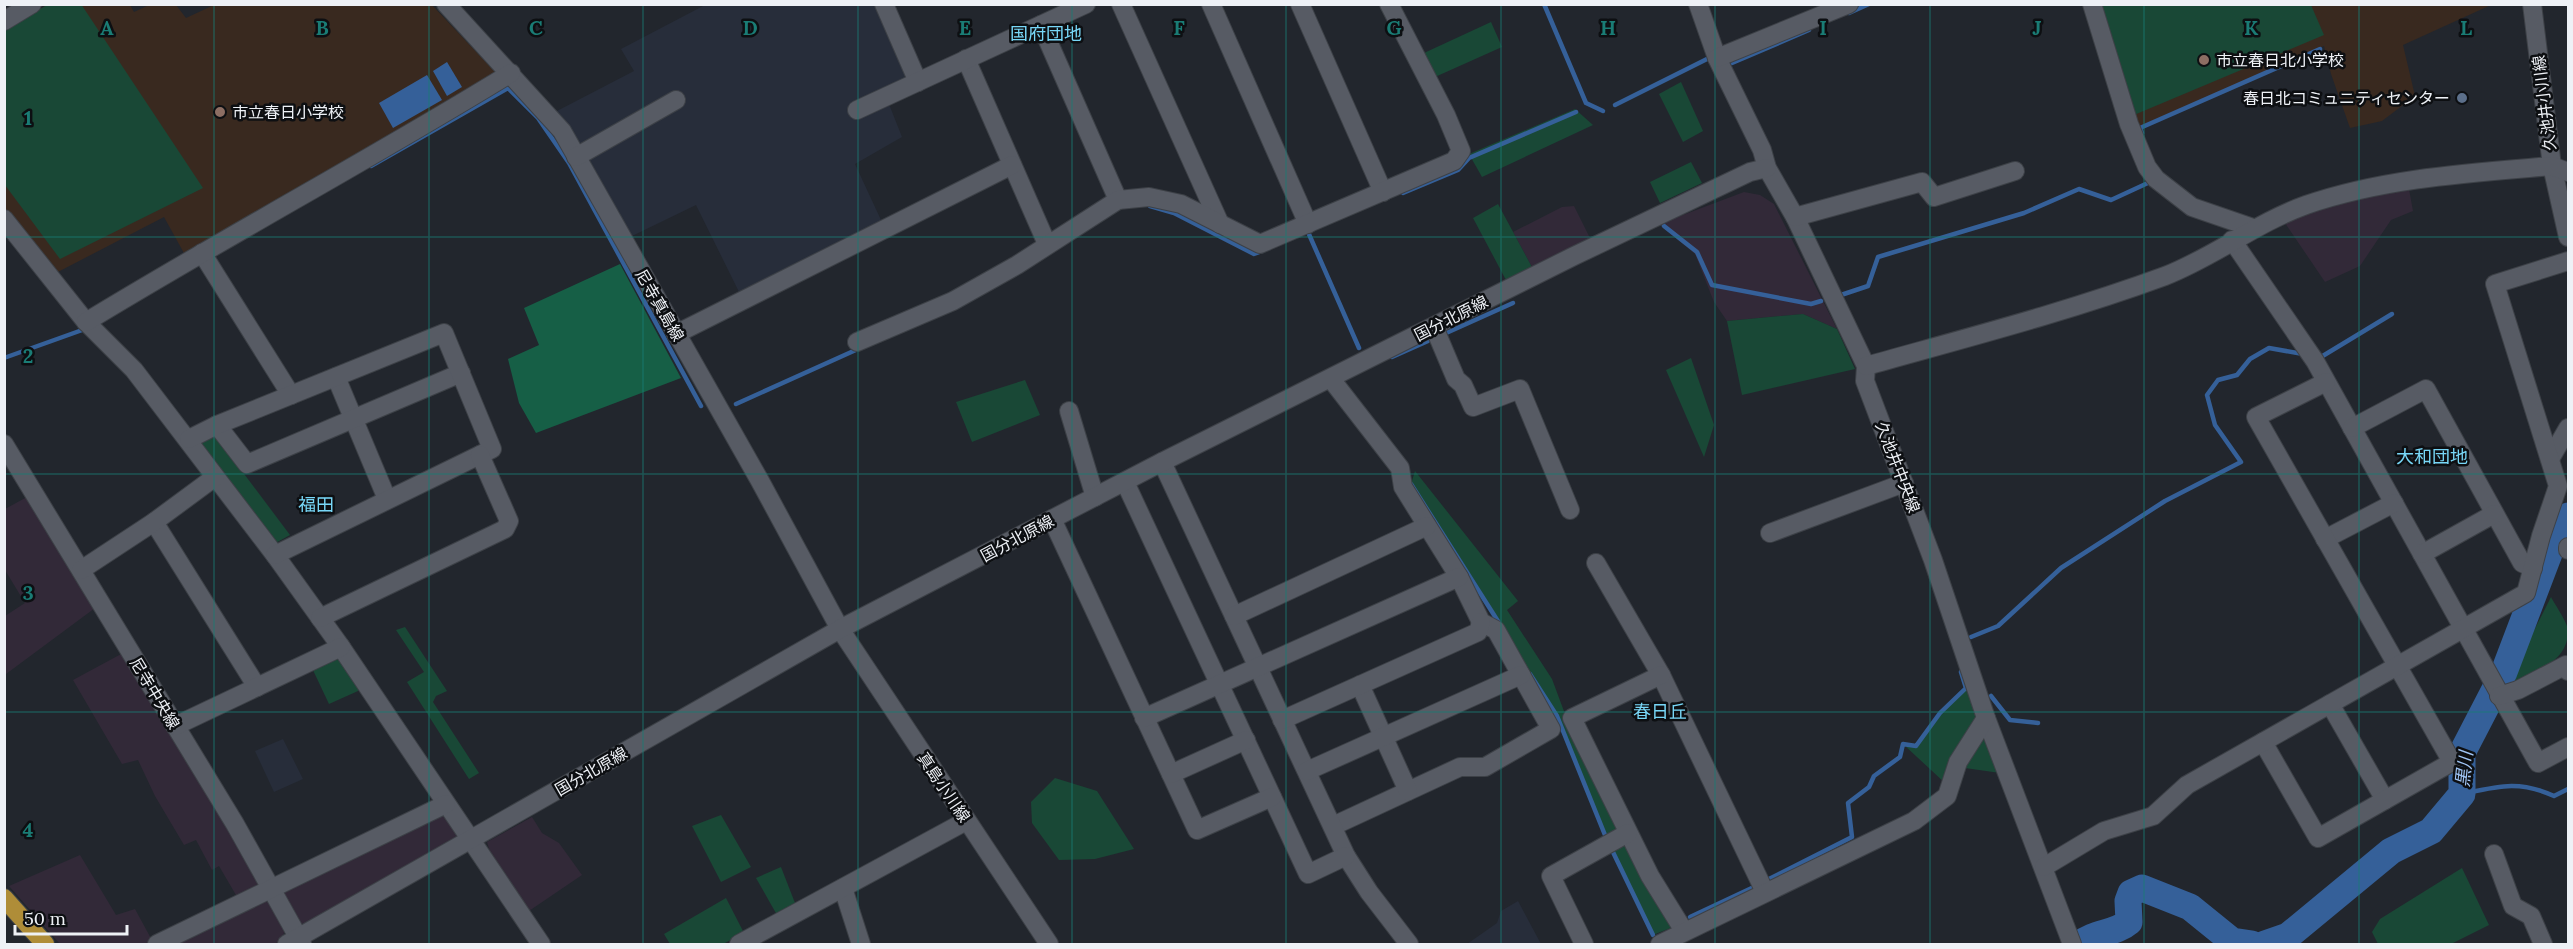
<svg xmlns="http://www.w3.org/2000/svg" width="2573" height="949" font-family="Lora,'Noto Sans JP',serif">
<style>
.commercial{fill:#322938}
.built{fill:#272d3a}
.education{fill:#39291f}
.green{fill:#194836}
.forest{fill:#165f46}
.water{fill:#356099}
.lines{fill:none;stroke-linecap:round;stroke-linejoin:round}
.stream{stroke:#356099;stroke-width:4.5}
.river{stroke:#356099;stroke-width:27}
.minor-casing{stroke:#3d4147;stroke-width:20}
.major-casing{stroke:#3d4147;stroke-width:20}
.minor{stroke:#575b64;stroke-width:18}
.major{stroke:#af8d38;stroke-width:18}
.grid{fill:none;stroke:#1a7c75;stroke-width:1.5;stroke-opacity:0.55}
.education-dot{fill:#8d6e63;stroke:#0d0f12;stroke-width:2}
.service-dot{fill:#5c6f8a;stroke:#0d0f12;stroke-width:2}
.labels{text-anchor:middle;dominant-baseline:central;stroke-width:5;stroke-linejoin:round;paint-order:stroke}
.poi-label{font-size:16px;fill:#eef1f6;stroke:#0d0f12;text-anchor:start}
.street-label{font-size:16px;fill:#eef1f6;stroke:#0d0f12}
.neighbourhood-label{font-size:18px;fill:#78d7f7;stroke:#0d0f12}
.water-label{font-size:18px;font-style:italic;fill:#a0c5f6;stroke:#0d0f12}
.grid-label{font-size:20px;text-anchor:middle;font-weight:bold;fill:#1a7c75;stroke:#0d0f12;stroke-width:5;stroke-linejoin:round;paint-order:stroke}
</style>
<rect width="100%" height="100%" fill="#22262d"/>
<!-- commercial -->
<g class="commercial">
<path d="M2409 189 2413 211 2391 220 2360 266 2325 282 2283 220 2356 198Z"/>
<path d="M1744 192 1760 195 1774 204 1837 329 1803 314 1727 321 1714 302 1695 254 1659 224Z"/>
<path d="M1574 206 1591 240 1533 269 1513 232 1562 207Z"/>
<path d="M27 497 95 608 6 674 5 616 25 603 5 570V509Z"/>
<path d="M123 653 228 825 285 930 281 941 274 944H169L243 907 219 866 212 870 196 840 184 845 155 796 138 760 122 764 73 680Z"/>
<path d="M445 809 459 833 458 839 306 925 298 922 280 889Z"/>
<path d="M532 817 542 833 559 843 582 875 526 913 493 862 487 842Z"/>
<path d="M80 855 116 915 135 909 154 944H60L9 886Z"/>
</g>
<!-- built -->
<g class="built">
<path d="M705 5H877L913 87 887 99 902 137 855 164 881 220 866 233 741 296 696 205 632 236 585 152 555 112 634 71 621 49Z"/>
<path d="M283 739 303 779 274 792 255 751Z"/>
<path d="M1518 901 1541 944H1467L1497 923 1501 911Z"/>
</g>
<!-- education -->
<g class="education">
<path d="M47 5H130L134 12 149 5H176L186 18 214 5H432L497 74 185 255 164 217 54 274 5 211V29Z"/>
<path d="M2099 5H2491L2403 45 2415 96 2382 121 2350 128 2331 74 2324 46 2138 127Z"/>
</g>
<!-- green -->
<g class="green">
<path d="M81 4 203 188 60 259 5 185V29L47 5Z"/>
<path d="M2099 5H2311L2324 35 2134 115Z"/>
<path d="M1491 22 1502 47 1435 77 1424 53Z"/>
<path d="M1681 82 1703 131 1683 142 1659 94Z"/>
<path d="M1575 109 1593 125 1482 177 1469 154Z"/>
<path d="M1691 162 1702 183 1660 203 1650 182Z"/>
<path d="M1498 204 1533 269 1507 282 1473 218Z"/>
<path d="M1803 314 1837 329 1855 369 1742 395 1727 321Z"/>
<path d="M1691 358 1714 425 1704 457 1666 370Z"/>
<path d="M1025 380 1040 415 972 442 956 402Z"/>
<path d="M212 431 290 535 274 544 195 440Z"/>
<path d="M1415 471 1518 601 1507 610 1552 679 1568 722 1673 927 1653 935 1584 786 1557 716 1475 581 1411 484Z"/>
<path d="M2551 597C2556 606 2563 616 2567 626 2573 659 2536 672 2514 684V670Z"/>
<path d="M405 627 447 691 436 696 433 702 479 773 469 779 407 682 424 672 396 630Z"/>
<path d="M333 657 341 659 358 683V691L329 704 312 668Z"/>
<path d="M1966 688 2000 773 1951 766 1945 783 1903 744 1917 746 1940 713Z"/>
<path d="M1055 778 1097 791 1134 849 1095 859 1059 860 1032 823 1031 802Z"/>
<path d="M721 815 751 867 721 882 692 826Z"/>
<path d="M781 867 795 903 777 915 756 878Z"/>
<path d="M2462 868 2489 925 2451 944H2378L2372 932 2380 919Z"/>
<path d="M726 898 744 933 723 944H670L664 934Z"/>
</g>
<!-- forest -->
<path class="forest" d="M620 264 681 378 536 433 519 403 508 359 539 345 524 308Z"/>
<!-- water -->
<g class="water">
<path d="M447 62 462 87 447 96 433 71Z"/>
<path d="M427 75 442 100 393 128 379 103Z"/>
</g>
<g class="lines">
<!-- stream -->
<g class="stream">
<path d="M1544 4 1586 103 1603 111"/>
<path d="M1849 13 1869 4"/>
<path d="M1732 63 1809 30"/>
<path d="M1615 105 1707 59"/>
<path d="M2142 133 2140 128 2320 49"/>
<path d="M371 166 508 88 538 118 569 163 701 406"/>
<path d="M1403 193 1458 170 1469 158 1576 112"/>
<path d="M1150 206 1174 213 1254 254 1262 251"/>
<path d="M1664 226 1697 252 1712 285 1811 304 1821 301"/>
<path d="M1308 232 1359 348"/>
<path d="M1841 295 1868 286 1878 257 2024 213 2079 189 2111 200 2150 182"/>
<path d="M1444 334 1513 303"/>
<path d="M2317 356 2321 357 2392 314"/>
<path d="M1392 357 1428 341"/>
<path d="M4 358 85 329"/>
<path d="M736 404 858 349"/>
<path d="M1411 484 1501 626"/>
<path d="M1971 637 1998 626 2061 568 2165 501 2241 462 2215 425 2207 395 2218 380 2237 375 2250 359 2269 348 2303 354"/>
<path d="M1530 674 1557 716 1607 840"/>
<path d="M1991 696 2010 720 2038 723"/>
<path d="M2462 794C2499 786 2519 780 2554 796L2568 789"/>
<path d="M1611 848 1653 935"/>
<path d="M1763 882 1852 837 1848 803 1869 787 1874 776 1900 757 1903 744 1916 746 1940 713 1966 688 1961 672"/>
<path d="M1690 917 1756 886"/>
</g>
<!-- river -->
<g class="river">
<path d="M2080 944C2094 932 2115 934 2129 922L2128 901 2131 893 2142 888 2190 907 2232 941 2252 944"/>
<path d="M2265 944 2288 936 2391 851 2431 831 2462 794V753L2504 672 2558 530 2568 516"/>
</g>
<defs>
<g id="minor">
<path d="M446 4 562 131 760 481 840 629 1049 944"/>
<path d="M884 4 918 82"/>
<path d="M1121 4 1220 224"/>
<path d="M1211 4 1308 224"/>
<path d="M1300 4 1383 192"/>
<path d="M1698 4 1717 58 1762 150 1767 168 1795 217 1866 366 1865 381 1933 560 1986 718 2072 944"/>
<path d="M2092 4 2129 124 2147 167 2156 179 2192 207 2253 228"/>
<path d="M2532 4 2552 166 2568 237"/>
<path d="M4 21 32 4"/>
<path d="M1041 25 1118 200"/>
<path d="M1717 58 1849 4"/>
<path d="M966 59 1047 244"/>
<path d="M857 110 1086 4"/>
<path d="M576 157 676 100"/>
<path d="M1795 217 1922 182 1934 197 2015 171"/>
<path d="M4 219 86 322 134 370 275 555 341 647 541 944"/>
<path d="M2232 240 2315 361 2538 763 2568 747"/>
<path d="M202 253 291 395"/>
<path d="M86 322C227 236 371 159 511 73"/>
<path d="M1434 327 1456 379 1463 385 1473 407 1520 389 1570 510"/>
<path d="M676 334 1012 165"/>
<path d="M857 342 953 301 1017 265 1118 200 1149 197 1181 204 1260 244 1454 161 1461 151 1446 115 1389 4"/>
<path d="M1866 366C1966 338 2067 312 2165 276 2214 257 2256 223 2306 205 2384 178 2470 173 2552 166L2568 172"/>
<path d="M336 377 387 499"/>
<path d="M1331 379 1400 468 1403 487 1459 577 1481 622 1496 630 1551 729 1485 767H1460L1333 826"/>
<path d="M1069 411 1095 497"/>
<path d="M217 425 247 464 461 373"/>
<path d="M2352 428 2426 389 2522 563 2533 568"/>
<path d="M189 439 217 425 444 333 492 449 275 555"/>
<path d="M4 444 235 824 302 944"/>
<path d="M2550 459 2568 428"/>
<path d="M1162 462 1346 856 1369 892 1409 944"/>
<path d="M1125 482 1308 874 1346 856"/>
<path d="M1052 519 1197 830 1272 797"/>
<path d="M154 522 257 687"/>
<path d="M1770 533 1904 483"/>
<path d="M2325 539 2394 503"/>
<path d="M2568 547V550"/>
<path d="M2422 554 2494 514"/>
<path d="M1596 563 1661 675 1765 892"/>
<path d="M81 570 154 522 215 477"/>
<path d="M1234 616 1427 526"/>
<path d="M320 618 505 529 509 521 480 455"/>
<path d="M1661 675 1572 718 1650 876 1684 931"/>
<path d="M1360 685 1408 791"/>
<path d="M2499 696 2518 690 2566 665 2568 671"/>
<path d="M2330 704 2385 800"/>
<path d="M1144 718 1459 577"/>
<path d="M1282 720 1478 632 1481 622"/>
<path d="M175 726 341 647"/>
<path d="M2263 742 2318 838 2452 762 2256 417 2326 382"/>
<path d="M1307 771 1521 675"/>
<path d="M1171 774 1246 740"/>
<path d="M2494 854 2513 906 2531 916 2543 944"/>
<path d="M2044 867 2104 831 2153 816 2187 785 2526 593 2541 536 2558 486 2495 284 2568 261"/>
<path d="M843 888 861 944"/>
<path d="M157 944 446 804"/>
<path d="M287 944 840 629 1162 462 1574 256 1750 172 1767 168"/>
<path d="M739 944 966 821"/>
<path d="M1584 944 1551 876 1628 833"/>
<path d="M1660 944 1914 821 1947 796 1958 762 1986 718"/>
</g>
<path id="major" d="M4 898 45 944"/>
</defs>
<!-- minor casing -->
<use href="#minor" class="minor-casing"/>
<!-- major casing -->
<use href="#major" class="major-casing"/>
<!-- minor -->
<use href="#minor" class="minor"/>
<!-- major -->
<use href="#major" class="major"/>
</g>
<!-- grid -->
<path class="grid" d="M214 4V944M429 4V944M643 4V944M858 4V944M1072 4V944M1286 4V944M1501 4V944M1715 4V944M1930 4V944M2144 4V944M2359 4V944M4 237H2568M4 474H2568M4 712H2568"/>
<!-- markers -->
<g class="education-dot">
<circle cx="2204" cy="60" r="6"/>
<circle cx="220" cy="112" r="6"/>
</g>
<circle class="service-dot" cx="2462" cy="98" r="6"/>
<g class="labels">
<!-- poi labels -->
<g class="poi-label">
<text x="2216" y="60">市立春日北小学校</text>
<text x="2450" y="98" text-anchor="end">春日北コミュニティセンター</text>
<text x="232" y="112">市立春日小学校</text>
</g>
<!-- street labels -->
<g class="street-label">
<text transform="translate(2544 103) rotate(-97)">久池井小川線</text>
<text transform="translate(660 305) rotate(60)">尼寺真島線</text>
<text transform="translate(1451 318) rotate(-27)">国分北原線</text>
<text transform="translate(1898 467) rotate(69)">久池井中央線</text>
<text transform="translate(1017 538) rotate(-28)">国分北原線</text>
<text transform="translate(155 693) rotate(59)">尼寺中央線</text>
<text transform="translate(591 771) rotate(-30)">国分北原線</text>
<text transform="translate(944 787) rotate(56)">真島小川線</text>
</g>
<!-- neighbourhood labels -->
<g class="neighbourhood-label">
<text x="1046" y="33">国府団地</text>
<text x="2432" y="456">大和団地</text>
<text x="316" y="504">福田</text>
<text x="1660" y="711">春日丘</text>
</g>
<!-- water labels -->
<g class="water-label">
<text transform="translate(2464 769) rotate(-84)">黒川</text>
</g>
</g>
<g class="grid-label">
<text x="107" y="35">A</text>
<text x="322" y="35">B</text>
<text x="536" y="35">C</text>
<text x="750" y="35">D</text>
<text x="965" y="35">E</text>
<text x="1179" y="35">F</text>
<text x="1394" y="35">G</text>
<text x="1608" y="35">H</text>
<text x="1823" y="35">I</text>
<text x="2037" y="35">J</text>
<text x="2251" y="35">K</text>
<text x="2466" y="35">L</text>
<text x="28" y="125">1</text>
<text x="28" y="363">2</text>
<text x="28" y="600">3</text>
<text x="28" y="837">4</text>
</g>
<!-- border -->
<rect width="2573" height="949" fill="none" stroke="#eef1f6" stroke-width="12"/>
<!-- scale -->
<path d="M15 925v9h112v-9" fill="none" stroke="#eef1f6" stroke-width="3"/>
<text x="24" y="925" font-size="18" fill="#eef1f6" stroke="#0d0f12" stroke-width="4.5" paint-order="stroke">50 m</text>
</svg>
